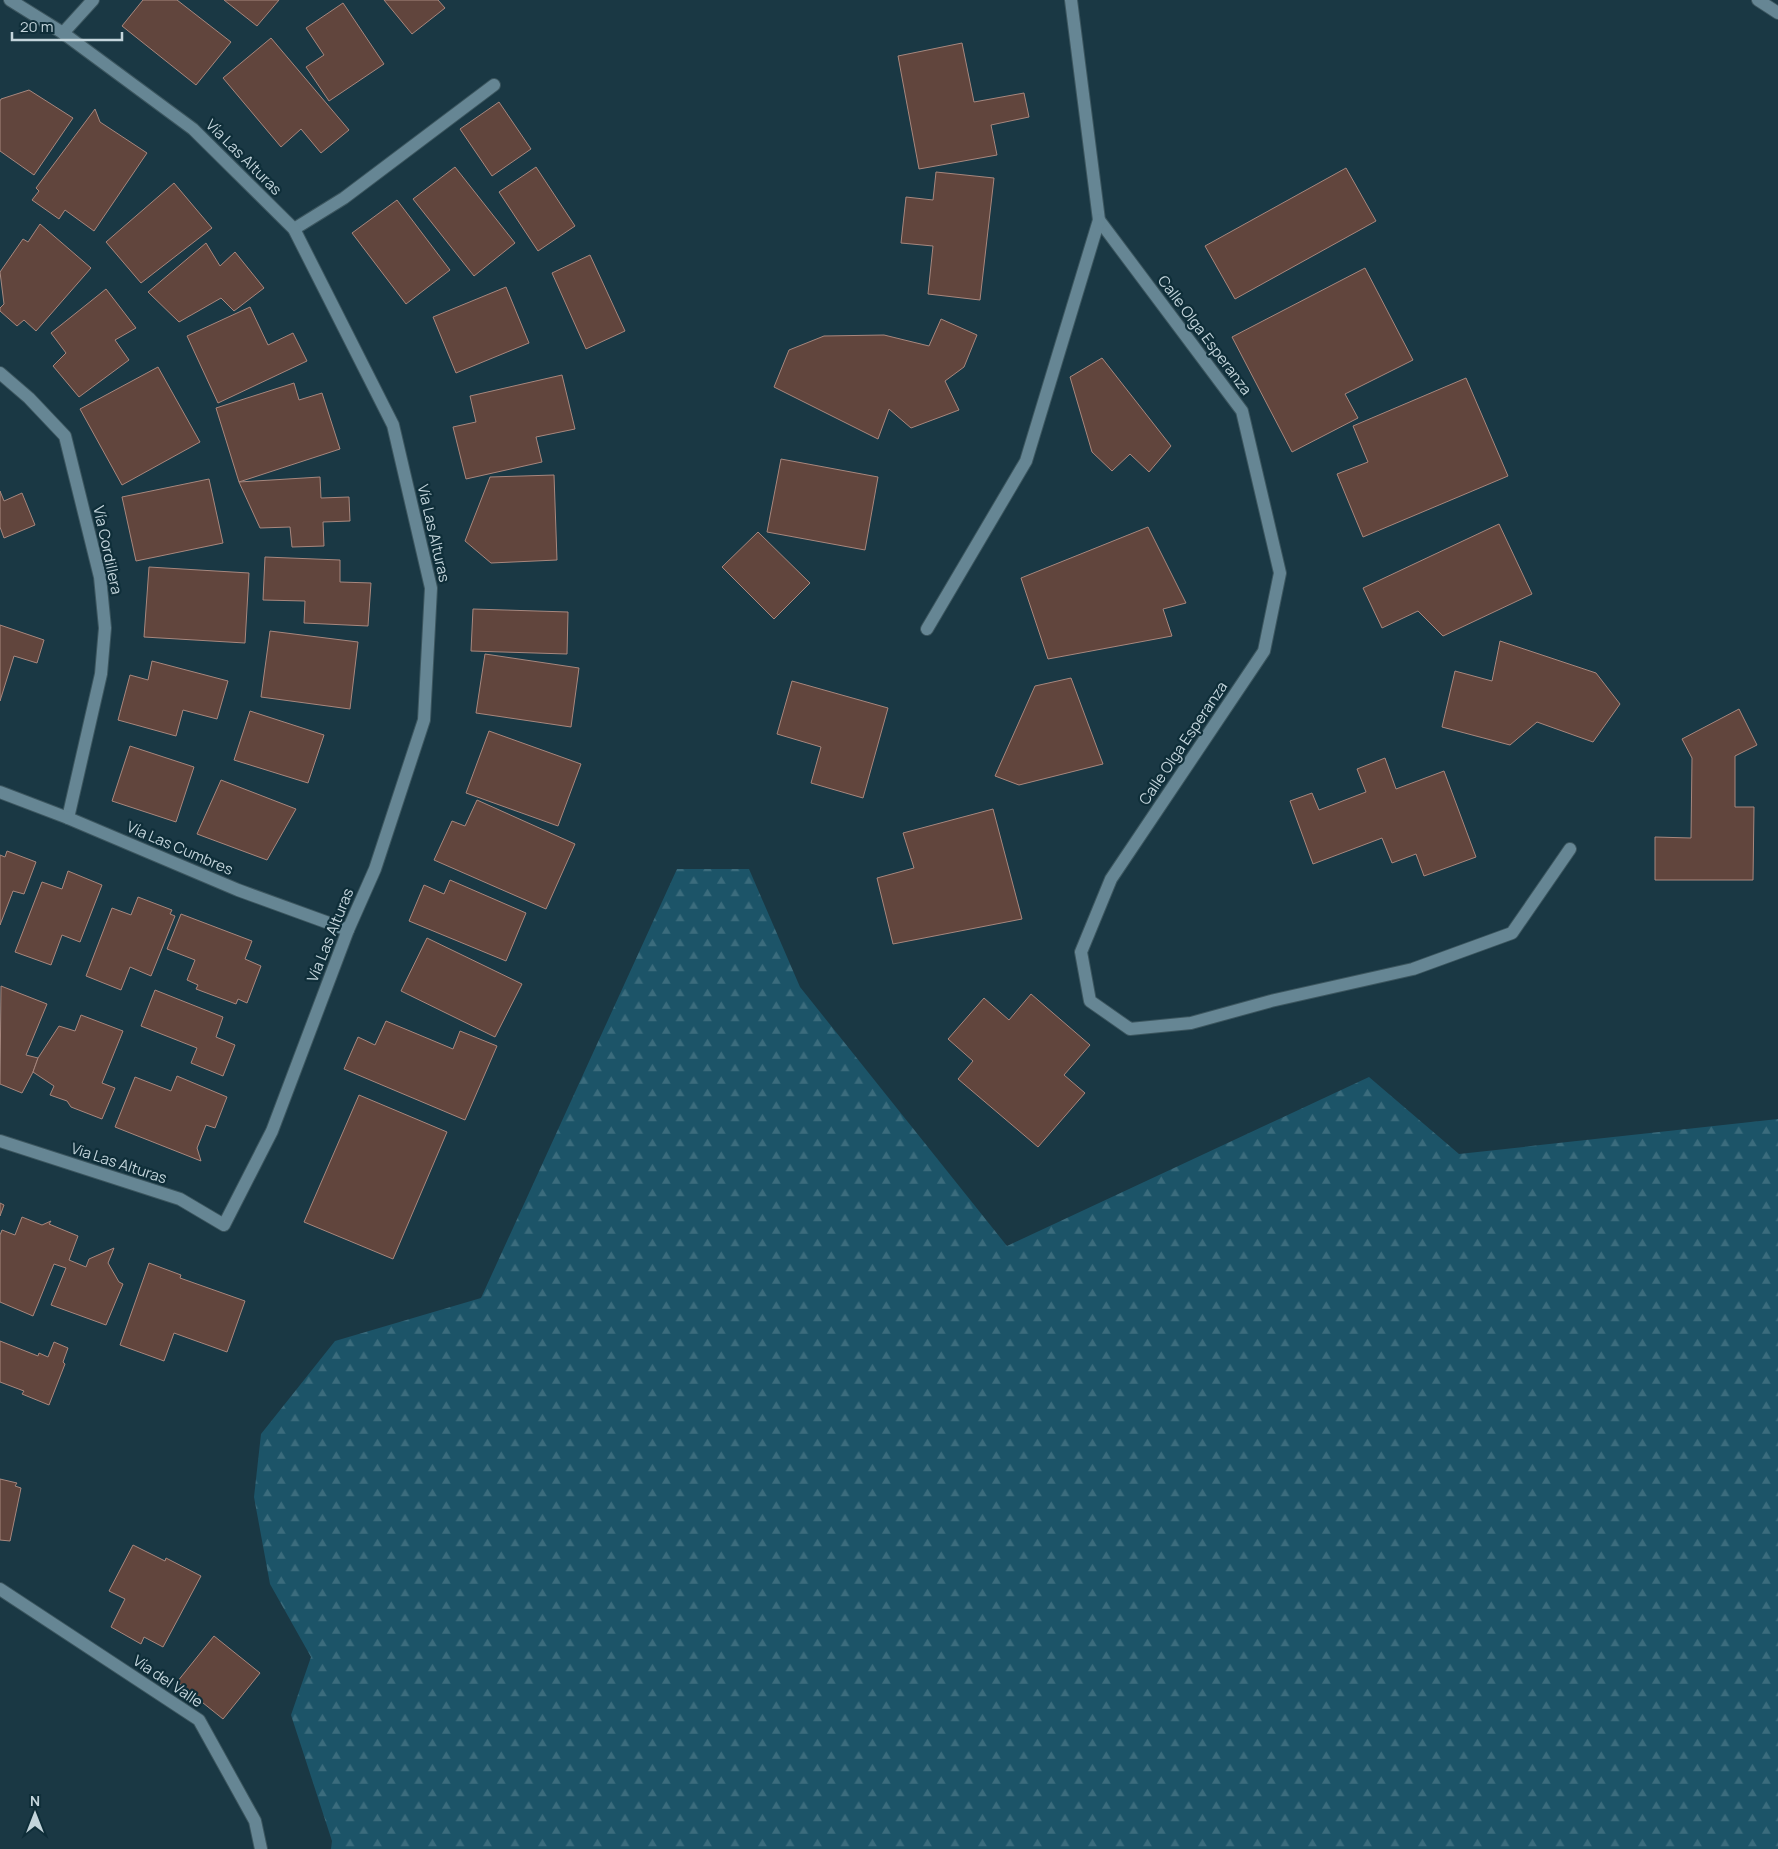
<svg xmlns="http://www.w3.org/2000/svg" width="1778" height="1849" font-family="Manrope,sans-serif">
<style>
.forest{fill:url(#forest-firs)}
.building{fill:#61453d;stroke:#a7877e}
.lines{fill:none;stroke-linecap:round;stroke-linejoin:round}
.minor-casing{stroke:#3c565f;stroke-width:14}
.minor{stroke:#668694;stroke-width:12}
.labels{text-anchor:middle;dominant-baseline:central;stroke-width:4.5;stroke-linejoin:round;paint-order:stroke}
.street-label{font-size:15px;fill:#c4d5dc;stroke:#0f2e39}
</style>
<defs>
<pattern id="forest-firs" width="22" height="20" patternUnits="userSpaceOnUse" patternTransform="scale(1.25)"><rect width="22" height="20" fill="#1c5468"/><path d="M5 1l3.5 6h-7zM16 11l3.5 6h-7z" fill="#3b6c7d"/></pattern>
</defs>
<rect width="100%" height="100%" fill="#1a3844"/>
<!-- forest -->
<path class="forest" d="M677 869H749L800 987 1007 1246 1369 1077 1459 1154 1778 1119V1849H331L332 1841 291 1715 311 1657 270 1584 254 1497 261 1434 335 1341 481 1298Z"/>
<!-- building -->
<g class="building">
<path d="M143 0H177L231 42 196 85 122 26Z"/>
<path d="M224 0H279L257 26Z"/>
<path d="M384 0H438L445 8 412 34Z"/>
<path d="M343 3 384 64 329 101 306 67 324 55 306 28Z"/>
<path d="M271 38 349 130 321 153 301 129 281 147 223 78Z"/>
<path d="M962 43 974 102 1024 93 1029 117 991 125 997 155 919 169 898 56Z"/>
<path d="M29 90 73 118 34 175 0 151V101L1 99Z"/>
<path d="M499 102 531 149 492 176 460 129Z"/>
<path d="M95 109 100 122 147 153 94 231 65 210 59 219 32 200 39 191 36 188Z"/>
<path d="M455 167 515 243 474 276 413 199Z"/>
<path d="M536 167 575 226 538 251 499 192Z"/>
<path d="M1346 168 1376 221 1235 299 1205 246Z"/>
<path d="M936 172 994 178 980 300 928 294 933 246 901 243 906 197 933 200Z"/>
<path d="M174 183 212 228 141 283 106 242Z"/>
<path d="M397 200 450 270 406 304 352 233Z"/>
<path d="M40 224 91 268 36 331 24 320 17 326 0 311V308L4 304 0 272 23 239 28 242Z"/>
<path d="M206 243 220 266 235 252 264 288 234 311 221 298 179 322 148 292Z"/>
<path d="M590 255 625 331 586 349 552 273Z"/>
<path d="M1365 268 1413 360 1345 394 1358 418 1292 452 1232 337Z"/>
<path d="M506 287 529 343 456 373 433 317Z"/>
<path d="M106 289 136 328 115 340 129 360 79 397 53 366 66 353 51 333Z"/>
<path d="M250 307 268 345 293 333 307 361 218 403 187 336Z"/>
<path d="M941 319 977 335 964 367 945 381 959 410 911 428 889 409 878 439 774 387 789 350 824 336 884 335 929 346Z"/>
<path d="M1102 358 1171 446 1149 472 1130 454 1112 471 1092 452 1070 377Z"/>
<path d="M158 367 200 442 122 485 80 409Z"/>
<path d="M562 375 575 429 536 437 542 462 466 479 453 427 476 422 470 396Z"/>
<path d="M1466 378 1508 476 1363 537 1337 474 1368 462 1353 426Z"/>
<path d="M294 383 299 400 322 393 340 449 239 482 216 408Z"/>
<path d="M781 459 878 477 865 550 767 532Z"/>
<path d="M554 475 557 560 491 563 465 541 490 477Z"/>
<path d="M320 477 321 498 349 497 350 521 323 522 324 546 292 547 290 527 260 528 239 482Z"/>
<path d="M209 479 223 543 136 561 122 497Z"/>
<path d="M0 491 4 501 22 493 35 525 4 538 0 527Z"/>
<path d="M1499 524 1532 594 1443 636 1418 611 1382 628 1363 588Z"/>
<path d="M1148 527 1186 603 1163 609 1172 636 1048 659 1021 578Z"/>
<path d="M758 532 810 583 774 619 722 567Z"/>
<path d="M265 557 340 560V582L371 583 368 626 304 623 305 601 263 600Z"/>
<path d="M149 567 249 573 245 643 144 637Z"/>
<path d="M473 609 568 612 567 654 471 651Z"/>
<path d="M0 625 44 640 37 663 14 656 0 701Z"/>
<path d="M270 631 358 642 350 709 261 697Z"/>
<path d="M1500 641 1596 673 1620 704 1593 742 1537 722 1510 745 1442 727 1455 671 1492 681Z"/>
<path d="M485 654 579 668 571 727 476 713Z"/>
<path d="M152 661 228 681 217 719 183 710 176 736 118 720 130 675 148 680Z"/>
<path d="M1071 678 1103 764 1019 785 995 776 1035 686Z"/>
<path d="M792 681 888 708 863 798 811 783 821 747 777 734Z"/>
<path d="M1739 709 1757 745 1735 756V807H1754L1753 880H1655V837L1691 838 1692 758 1682 739Z"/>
<path d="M250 711 324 735 308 783 234 760Z"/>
<path d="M489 731 581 764 558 826 466 793Z"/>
<path d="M130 746 194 767 176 822 112 801Z"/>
<path d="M1385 758 1396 789 1444 771 1476 857 1424 876 1416 854 1392 863 1382 838 1313 864 1290 801 1312 793 1319 810 1366 792 1357 769Z"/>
<path d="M221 780 296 809 267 860 197 834Z"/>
<path d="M477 800 575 844 546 909 434 860 452 821 465 826Z"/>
<path d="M993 809 1022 919 893 944 877 878 914 868 903 833Z"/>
<path d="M7 851 36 862 24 894 13 891 0 925V855L5 857Z"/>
<path d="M68 871 102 885 80 942 62 935 51 965 15 952 42 882 62 889Z"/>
<path d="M450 880 526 913 506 961 409 921 424 885 444 894Z"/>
<path d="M138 897 172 910 170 914 175 916 151 976 130 967 121 990 86 976 112 908 131 915Z"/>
<path d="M181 914 252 941 245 959 261 966 247 1003 238 999 236 1004 196 989 198 985 187 980 195 960 167 949Z"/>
<path d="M427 938 522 984 495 1037 401 991Z"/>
<path d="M1 986 47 1004 26 1055 38 1058 33 1072 22 1093 0 1084Z"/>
<path d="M155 990 223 1017 216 1037 235 1045 223 1076 191 1063 197 1048 141 1026Z"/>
<path d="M1031 994 1090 1045 1064 1075 1085 1093 1038 1147 958 1079 973 1061 948 1039 984 998 1009 1020Z"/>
<path d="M81 1015 123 1031 102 1083 115 1088 102 1119 71 1107 67 1101 50 1095 54 1086 33 1072 38 1058 59 1026 75 1031Z"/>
<path d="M386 1021 453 1049 460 1031 497 1046 465 1120 344 1069 358 1037 375 1045Z"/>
<path d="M177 1076 227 1097 215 1128 206 1125 197 1148 201 1161 115 1127 135 1077 171 1091Z"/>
<path d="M359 1095 447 1132 393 1259 304 1222Z"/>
<path d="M0 1203 4 1205 0 1216Z"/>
<path d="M22 1217 42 1225 51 1221 49 1224 78 1236 69 1260 86 1267 89 1259 114 1248 108 1263 119 1282 123 1284 106 1325 51 1305 66 1268 54 1264 33 1316 0 1302V1235L2 1230 15 1235Z"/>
<path d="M149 1263 181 1275 180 1278 245 1301 227 1352 174 1333 164 1361 120 1345Z"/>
<path d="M0 1341 38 1356 39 1353 48 1357 54 1342 68 1348 63 1362 65 1364 49 1405 22 1394 24 1391 0 1382Z"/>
<path d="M0 1479 17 1483 15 1486 21 1488 10 1541 0 1540Z"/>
<path d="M133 1545 165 1561 166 1558 201 1576 163 1647 144 1637 141 1644 111 1627 125 1599 109 1591Z"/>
<path d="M214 1636 260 1673 223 1719 177 1682Z"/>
</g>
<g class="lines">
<defs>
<g id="minor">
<path d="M1071 0 1099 220 1242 411 1280 573 1264 651 1111 879 1081 952 1090 1001 1130 1029 1191 1023 1271 1001 1413 969 1512 933 1570 849"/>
<path d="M1758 0 1778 13"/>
<path d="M63 33 93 0"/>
<path d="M294 229 344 198 494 85"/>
<path d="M0 373 29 398 65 436 100 577 105 628 101 674 68 818"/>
<path d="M927 629 1026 461 1099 220"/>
<path d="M0 792 68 818 238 890 348 930"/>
<path d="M0 1141 180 1199 224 1225 272 1131 348 930 375 869 424 720 431 588 393 425 294 229 193 129 63 33 10 0"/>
<path d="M0 1589 199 1720 255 1821 261 1849"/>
</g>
</defs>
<!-- minor casing -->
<use href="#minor" class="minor-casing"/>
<!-- minor -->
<use href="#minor" class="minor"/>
</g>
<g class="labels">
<!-- street labels -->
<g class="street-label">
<text transform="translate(244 157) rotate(45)">Vía Las Alturas</text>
<text transform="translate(1205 335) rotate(53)">Calle Olga Esperanza</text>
<text transform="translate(434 533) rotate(77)">Vía Las Alturas</text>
<text transform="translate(108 550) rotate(78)">Vía Cordillera</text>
<text transform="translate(1183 743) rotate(-56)">Calle Olga Esperanza</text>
<text transform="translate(180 848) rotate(23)">Vía Las Cumbres</text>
<text transform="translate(330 935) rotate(-68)">Vía Las Alturas</text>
<text transform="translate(119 1163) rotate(18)">Via Las Alturas</text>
<text transform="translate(168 1681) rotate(34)">Vía del Valle</text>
</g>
</g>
<!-- north arrow -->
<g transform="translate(35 1814)" stroke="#0f2e39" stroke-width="4" paint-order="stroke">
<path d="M0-4L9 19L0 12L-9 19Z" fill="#c4d5dc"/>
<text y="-8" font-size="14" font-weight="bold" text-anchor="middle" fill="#c4d5dc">N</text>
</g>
<!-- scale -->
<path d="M12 32v8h110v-8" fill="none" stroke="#c4d5dc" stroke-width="2.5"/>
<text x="20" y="32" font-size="15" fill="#c4d5dc" stroke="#0f2e39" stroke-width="4" paint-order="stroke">20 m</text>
</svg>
